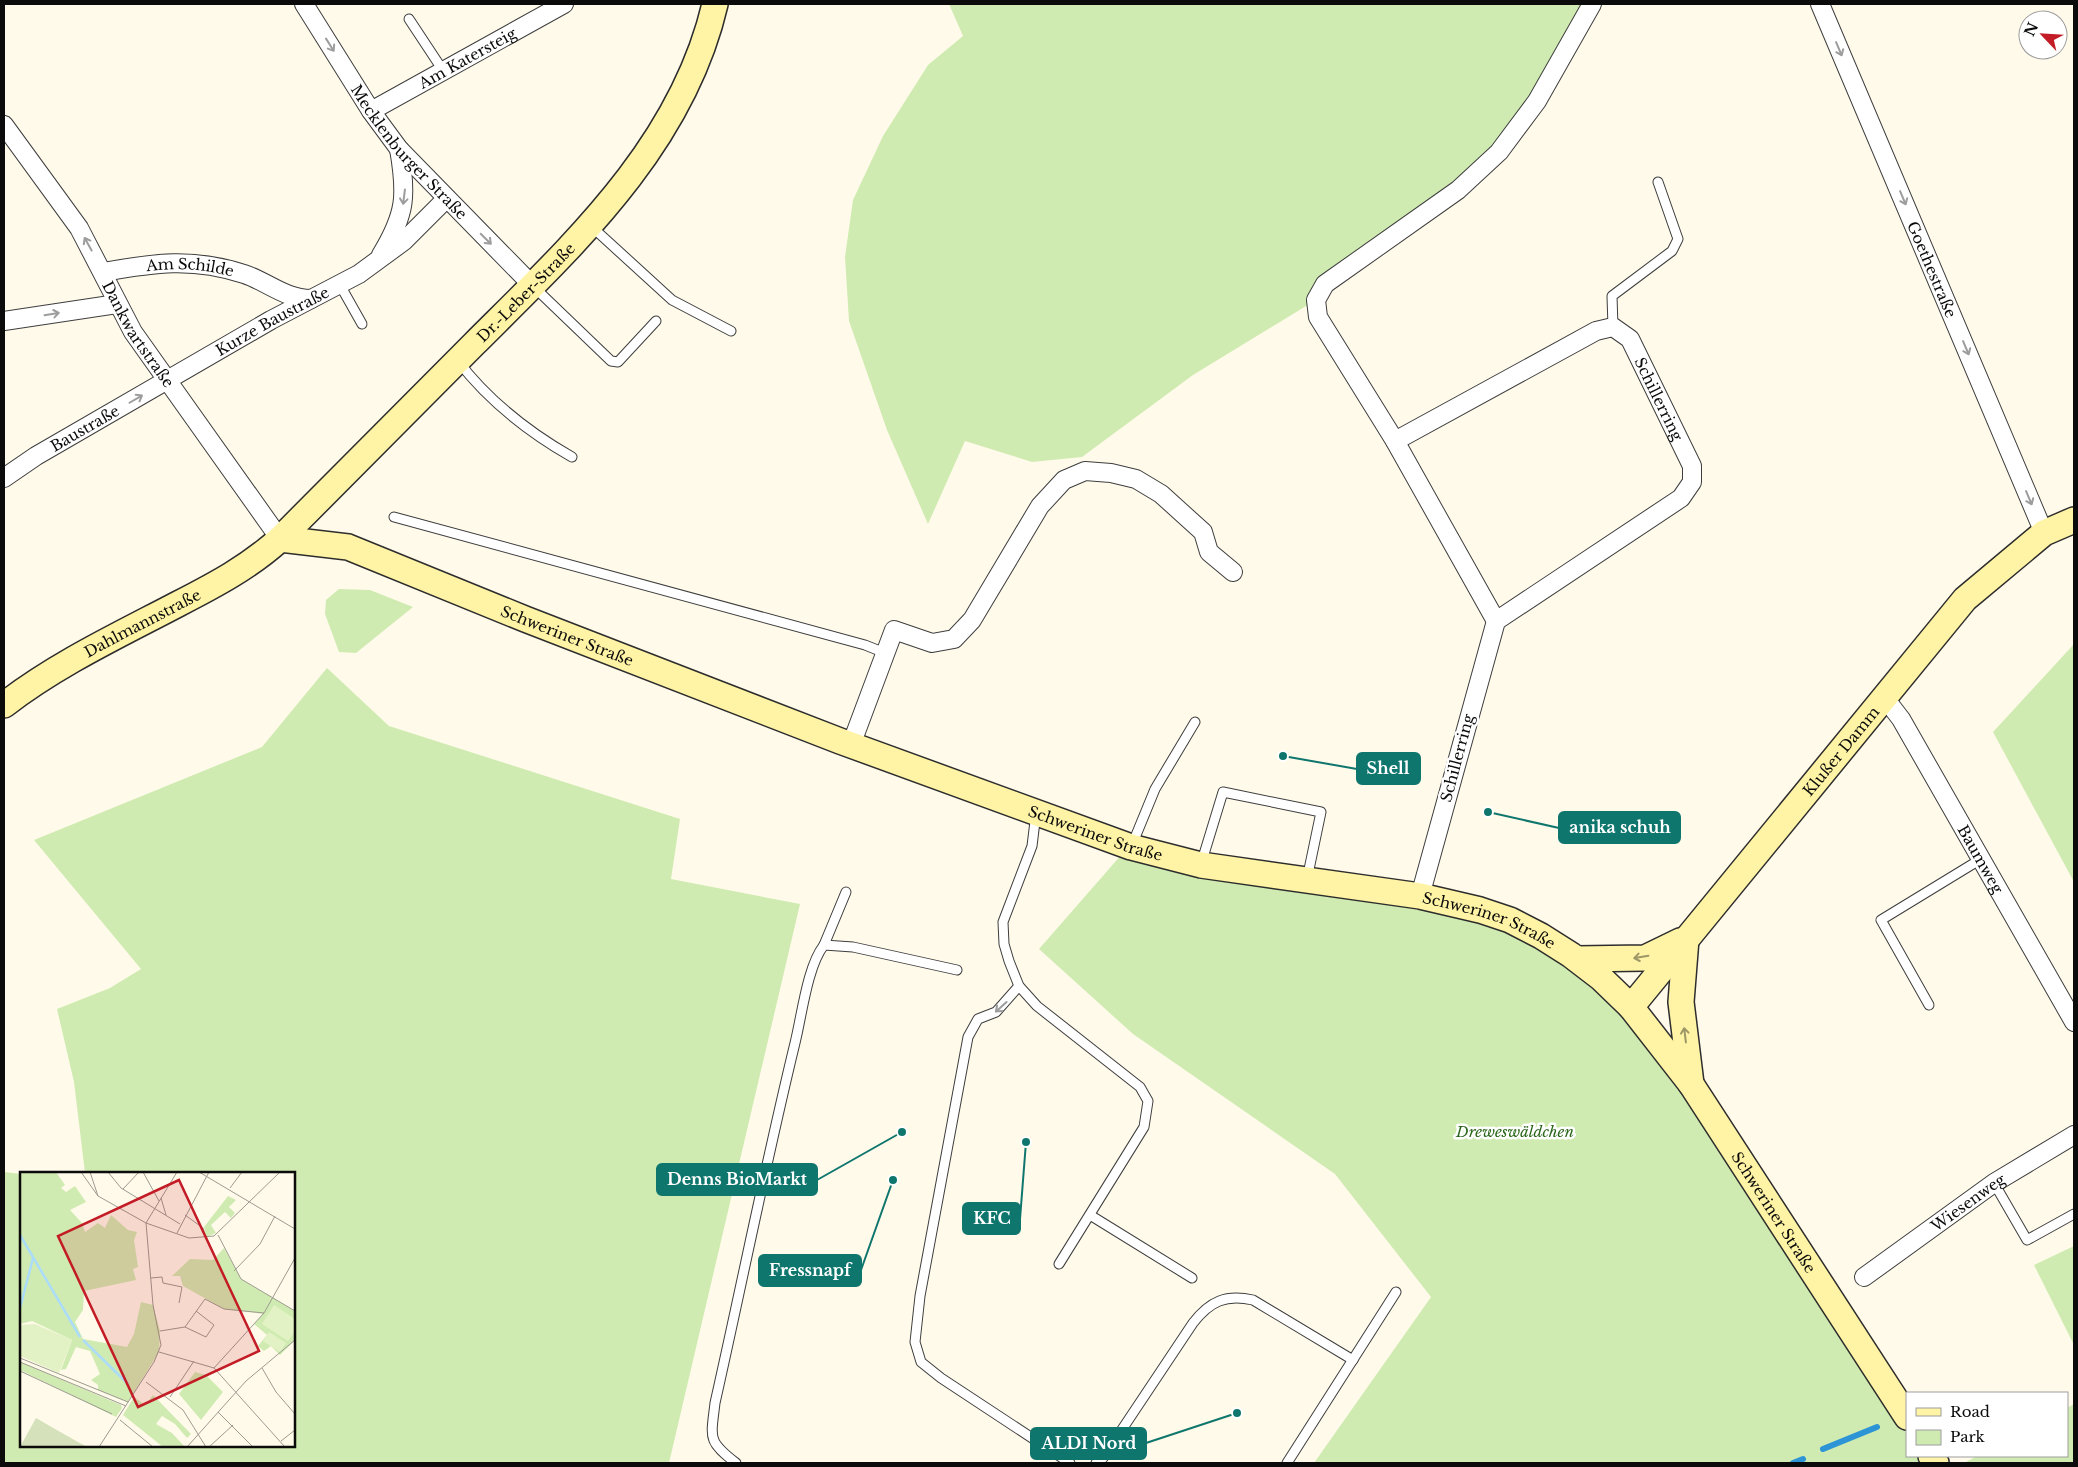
<svg xmlns="http://www.w3.org/2000/svg" width="2078" height="1467" font-family="'Libre Baskerville',serif">
<style>
.green{fill:#d0ebb1}
.lines{fill:none;stroke-linecap:round;stroke-linejoin:round}
.stream{stroke:#2d95d5;stroke-width:6}
.lane-casing{stroke:#3e3e3e;stroke-width:11}
.street-casing{stroke:#3e3e3e;stroke-width:20}
.secondary-casing{stroke:#2d2d2d;stroke-width:28}
.lane{stroke:#fff;stroke-width:9}
.street{stroke:#fff;stroke-width:18}
.secondary{stroke:#fff4a5;stroke-width:25}
.oneway{stroke:#9d9d9d}
.oneway2{stroke:#9d9767}
.labels{text-anchor:middle;dominant-baseline:central;stroke-width:5;stroke-linejoin:round;paint-order:stroke}
.street-label{font-size:15px;fill:#0b0b0b;stroke:#fff}
.park-label{font-size:15px;font-style:italic;fill:#2a6619;stroke:#fff}
.inset-river{fill:none;stroke:#abddfa;stroke-width:2.5}
.inset-road{fill:none;stroke:#9d9a91;stroke-width:1}
.view{fill:#c31c26;fill-opacity:0.15;stroke:#c31c26;stroke-width:2.5}
.inset-edge{fill:none;stroke:#0b0b0b;stroke-width:2.5}
.leader{fill:none;stroke:#0f766e;stroke-width:2}
.callout-dot{fill:#0f766e;stroke:#fff;stroke-width:2}
.callout{fill:#0f766e;stroke:#0f766e;stroke-width:2}
.callout-label{font-size:16px;text-anchor:middle;font-weight:bold;fill:#fff}
</style>
<rect width="100%" height="100%" fill="#fffaea"/>
<!-- green -->
<g class="green">
<path d="M949 4H1592L1499 152 1316 300 1193 375 1082 457 1032 462 965 441 928 524 887 430 849 321 845 257 853 200 883 136 928 65 963 36Z"/>
<path d="M339 589 370 590 413 607 356 653 339 652 325 614 326 600Z"/>
<path d="M2074 644V882L1993 732Z"/>
<path d="M327 668 389 726 680 819 671 879 800 904 669 1463H4V1172L21 1174V1446H294V1173H85L74 1082 57 1009 110 988 141 969 34 840 262 747Z"/>
<path d="M1129 846 1480 910 1631 1007 1907 1418V1456H1931L1936 1463H1314L1431 1297 1335 1174 1133 1034 1039 949Z"/>
<path d="M2074 1246V1345L2034 1265Z"/>
<path d="M2074 1404V1463H1964L1977 1456H2067V1408Z"/>
</g>
<g class="lines">
<!-- stream -->
<g class="stream">
<path d="M1823 1449 1877 1427"/>
<path d="M1793 1463 1803 1459"/>
</g>
<defs>
<g id="lane">
<path d="M409 19 444 72"/>
<path d="M591 226 672 300 731 331"/>
<path d="M340 285 362 324"/>
<path d="M534 287 611 361 618 362 656 321"/>
<path d="M1613 327 1612 296 1672 251 1678 239 1658 182"/>
<path d="M458 361C488 400 530 433 572 457"/>
<path d="M394 517 865 645 885 653"/>
<path d="M1036 813 1032 846 1003 922 1004 944 1009 961 1019 986 1037 1006 1140 1087 1148 1101 1144 1127 1059 1264"/>
<path d="M1132 845 1155 789 1195 722"/>
<path d="M1201 864 1223 792 1321 812 1307 879"/>
<path d="M824 945 846 892"/>
<path d="M1019 986 996 1012 978 1019 968 1037 920 1296 915 1342 921 1362 941 1378 1070 1463"/>
<path d="M1929 1005 1881 920 1981 859"/>
<path d="M1994 1183 2027 1240 2074 1214"/>
<path d="M1090 1215 1192 1278"/>
<path d="M736 1463C707 1441 711 1438 715 1403 742 1283 766 1162 795 1043 802 1015 807 967 824 945L853 947 957 970"/>
<path d="M1096 1463 1103 1458 1193 1323C1210 1301 1226 1294 1253 1300L1353 1360"/>
<path d="M1287 1463 1396 1292"/>
</g>
<g id="street">
<path id="s1" d="M304 4 371 111 399 149 532 285"/>
<path id="s2" d="M1820 4 2044 533"/>
<path id="s3" d="M371 111 564 4"/>
<path id="s4" d="M4 125 79 228 133 332 280 539"/>
<path d="M381 255C406 214 407 195 399 149"/>
<path id="s5" d="M103 272C154 263 192 257 244 274 268 282 285 299 311 299"/>
<path d="M4 321 117 304"/>
<path id="s6" d="M1395 441 1596 331 1613 327 1630 339 1692 466V482L1681 498 1496 621 1420 896"/>
<path id="s7" d="M4 478 36 456 271 320 359 274 404 241 446 199"/>
<path d="M1496 621 1395 441 1318 317 1316 300 1325 284 1458 190 1499 152 1537 101 1592 4"/>
<path id="s8" d="M1884 697 1901 719 2074 1022"/>
<path d="M851 745 894 630 932 643 954 639 972 620 1040 506 1064 480 1085 471 1111 473 1136 479 1161 494 1203 532 1209 552 1233 572"/>
<path id="s9" d="M1864 1277 1994 1183 2074 1135"/>
</g>
<g id="secondary">
<path id="s10" d="M280 539 348 547 525 619 840 741 1131 847 1201 865 1420 896 1480 910 1510 920 1541 936 1571 955 1601 978 1631 1007 1691 1084 1907 1417"/>
<path id="s11" d="M4 705C57 664 119 635 178 604 215 585 249 567 280 539 345 474 410 409 474 344 573 245 682 146 715 4"/>
<path d="M1686 939 1681 1002 1691 1084"/>
<path d="M1577 959 1645 958 1680 941"/>
<path id="s12" d="M1631 1007 1965 599 2044 533 2074 520"/>
<path d="M1931 1456 1936 1463"/>
</g>
</defs>
<!-- lane casing -->
<use href="#lane" class="lane-casing"/>
<!-- street casing -->
<use href="#street" class="street-casing"/>
<!-- secondary casing -->
<use href="#secondary" class="secondary-casing"/>
<!-- lane -->
<use href="#lane" class="lane"/>
<!-- street -->
<use href="#street" class="street"/>
<!-- secondary -->
<use href="#secondary" class="secondary"/>
</g>
<!-- one-way arrows -->
<defs><path id="oneway-shaft" d="M-6 0H5M1.5-3L5.5 0L1.5 3" fill="none" stroke-width="1.6" stroke-linecap="round" stroke-linejoin="round" transform="scale(1.25)"/></defs>
<g class="oneway">
<use href="#oneway-shaft" transform="translate(330 45) rotate(58)"/>
<use href="#oneway-shaft" transform="translate(1839 49) rotate(67)"/>
<use href="#oneway-shaft" transform="translate(404 197) rotate(97)"/>
<use href="#oneway-shaft" transform="translate(1903 198) rotate(67)"/>
<use href="#oneway-shaft" transform="translate(486 239) rotate(45)"/>
<use href="#oneway-shaft" transform="translate(88 244) rotate(-119)"/>
<use href="#oneway-shaft" transform="translate(52 314) rotate(-9)"/>
<use href="#oneway-shaft" transform="translate(1966 348) rotate(67)"/>
<use href="#oneway-shaft" transform="translate(136 399) rotate(-30)"/>
<use href="#oneway-shaft" transform="translate(2029 498) rotate(67)"/>
<use href="#oneway-shaft" transform="translate(1001 1007) rotate(138)"/>
</g>
<g class="oneway2">
<use href="#oneway-shaft" transform="translate(1641 957) rotate(171)"/>
<use href="#oneway-shaft" transform="translate(1685 1035) rotate(-97)"/>
</g>
<g class="labels">
<!-- street labels -->
<g class="street-label">
<text stroke="none"><textPath href="#s3" startOffset="110">Am Katersteig</textPath></text>
<text stroke="none"><textPath href="#s1" startOffset="182">Mecklenburger Straße</textPath></text>
<text stroke="none"><textPath href="#s5" startOffset="88">Am Schilde</textPath></text>
<text stroke="none"><textPath href="#s2" startOffset="288">Goethestraße</textPath></text>
<text stroke="none"><textPath href="#s11" startOffset="671">Dr.-Leber-Straße</textPath></text>
<text stroke="none"><textPath href="#s7" startOffset="311">Kurze Baustraße</textPath></text>
<text stroke="none"><textPath href="#s4" startOffset="249">Dankwartstraße</textPath></text>
<text stroke="none"><textPath href="#s6" startOffset="334">Schillerring</textPath></text>
<text stroke="none"><textPath href="#s7" startOffset="95">Baustraße</textPath></text>
<text stroke="none"><textPath href="#s11" startOffset="161">Dahlmannstraße</textPath></text>
<text stroke="none"><textPath href="#s10" startOffset="305">Schweriner Straße</textPath></text>
<text stroke="none"><textPath href="#s12" startOffset="331">Klußer Damm</textPath></text>
<text transform="translate(1457 758) rotate(-75)">Schillerring</text>
<text stroke="none"><textPath href="#s10" startOffset="869">Schweriner Straße</textPath></text>
<text stroke="none"><textPath href="#s8" startOffset="189">Baumweg</textPath></text>
<text stroke="none"><textPath href="#s10" startOffset="1274">Schweriner Straße</textPath></text>
<text stroke="none"><textPath href="#s9" startOffset="128">Wiesenweg</textPath></text>
<text stroke="none"><textPath href="#s10" startOffset="1694">Schweriner Straße</textPath></text>
</g>
<!-- park labels -->
<g class="park-label">
<text x="1515" y="1131">Dreweswäldchen</text>
</g>
</g>
<!-- overview -->
<g transform="translate(20 1172)">
<rect width="275" height="275" fill="#fffaea"/>
<path d="M0 0H36L45 13 41 16 46 20 55 14 66 30 50 38 62 51 65 60 78 51 85 56 91 43 108 58 117 60 114 68 118 95 113 97 116 108 64 119 63 138 55 150 63 167 107 175 114 162 121 130 133 133 140 159 139 180 108 230 78 218V213L71 208 80 202 70 179 56 175 46 197 41 198 52 168 12 149 0 152ZM208 24 216 28 209 35 215 41 211 46 205 40 191 53 196 61 186 65 184 55ZM204 76 221 107 275 139V168L260 183 251 174 244 179 238 174 247 163 234 152 243 142 204 137 163 114 160 104H152L170 87 193 88ZM0 190 101 233 102 236 96 245 0 198ZM175 200 186 203 203 220 181 248 159 222ZM133 223 171 262 167 266 155 252 142 244 136 252 152 261 165 275H143L103 243 114 225 125 233Z" fill="#d0ebb1"/>
<path d="M16 246 42 261 67 275H0Z" fill="#d5e1ba"/>
<path d="M254 133 275 147V159L268 169 242 152ZM15 152 52 168 39 201 0 184V153ZM249 160 266 171 260 180 243 169Z" fill="#e3f2c4"/>
<path class="inset-river" d="M0 63 60 165M0 136 13 86M63 168 108 212"/>
<path class="inset-road" d="M61 0 78 24 126 51 157 0M70 0 78 24M88 0 101 16 160 52M123 0 139 29M179 0 275 57M210 16 222 0M103 17 119 0M141 26 146 43M165 43 183 56 186 67M126 51 169 66 194 64 260 0M157 61 189 0M198 63 221 107 275 139M214 99 240 72 255 44M131 106 142 105 143 111 162 115 159 131M165 155 185 127 204 137 244 141M140 159 165 155 186 165 194 153 176 139M139 180 194 196 265 275M0 186 108 230M0 190 106 234M194 196 244 141 275 86M242 196 256 220 275 242M0 199 92 242M126 210 163 238 186 275M150 225 174 189M198 240 233 275M100 248 133 275M261 269 275 258M79 275 134 190 141 173 133 133 126 51M167 275 226 209 275 168M189 275 213 253"/>
<path class="view" d="M159 8 239 179 118 235 38 64Z"/>
<rect width="275" height="275" class="inset-edge"/>
</g>
<!-- callouts -->
<path class="leader" d="M1283 756L1357 769M1488 812L1559 828M902 1132L817 1180M1026 1142L1020 1219M893 1180L861 1270M1237 1413L1146 1443"/>
<g class="callout-dot">
<circle cx="1283" cy="756" r="5"/>
<circle cx="1488" cy="812" r="5"/>
<circle cx="902" cy="1132" r="5"/>
<circle cx="1026" cy="1142" r="5"/>
<circle cx="893" cy="1180" r="5"/>
<circle cx="1237" cy="1413" r="5"/>
</g>
<g class="callout">
<rect x="1357" y="753" width="63" height="31" rx="5"/>
<rect x="1559" y="812" width="121" height="31" rx="5"/>
<rect x="657" y="1164" width="160" height="31" rx="5"/>
<rect x="963" y="1203" width="57" height="31" rx="5"/>
<rect x="759" y="1255" width="102" height="31" rx="5"/>
<rect x="1031" y="1428" width="115" height="31" rx="5"/>
</g>
<g class="callout-label">
<text x="1388" y="774">Shell</text>
<text x="1620" y="833">anika schuh</text>
<text x="737" y="1185">Denns BioMarkt</text>
<text x="992" y="1224">KFC</text>
<text x="810" y="1276">Fressnapf</text>
<text x="1089" y="1449">ALDI Nord</text>
</g>
<!-- border -->
<rect width="2078" height="1467" fill="none" stroke="#0b0b0b" stroke-width="10"/>
<!-- legend -->
<rect x="1906" y="1392" width="162" height="65" fill="#ffffff" stroke="#9d9d9d"/>
<rect x="1916" y="1408" width="25" height="8" fill="#fff4a5" stroke="#9d9d9d"/>
<text x="1950" y="1417" font-size="15" fill="#0b0b0b">Road</text>
<rect x="1916" y="1430" width="25" height="15" fill="#d0ebb1" stroke="#9d9d9d"/>
<text x="1950" y="1442" font-size="15" fill="#0b0b0b">Park</text>
<!-- north arrow -->
<g transform="translate(2043 35) rotate(295)"><circle r="24" fill="#ffffff" stroke="#9d9d9d"/>
<path d="M0-4L9 19L0 12L-9 19Z" fill="#c31c26"/>
<text y="-8" font-size="14" font-weight="bold" text-anchor="middle" fill="#0b0b0b">N</text>
</g>
</svg>
